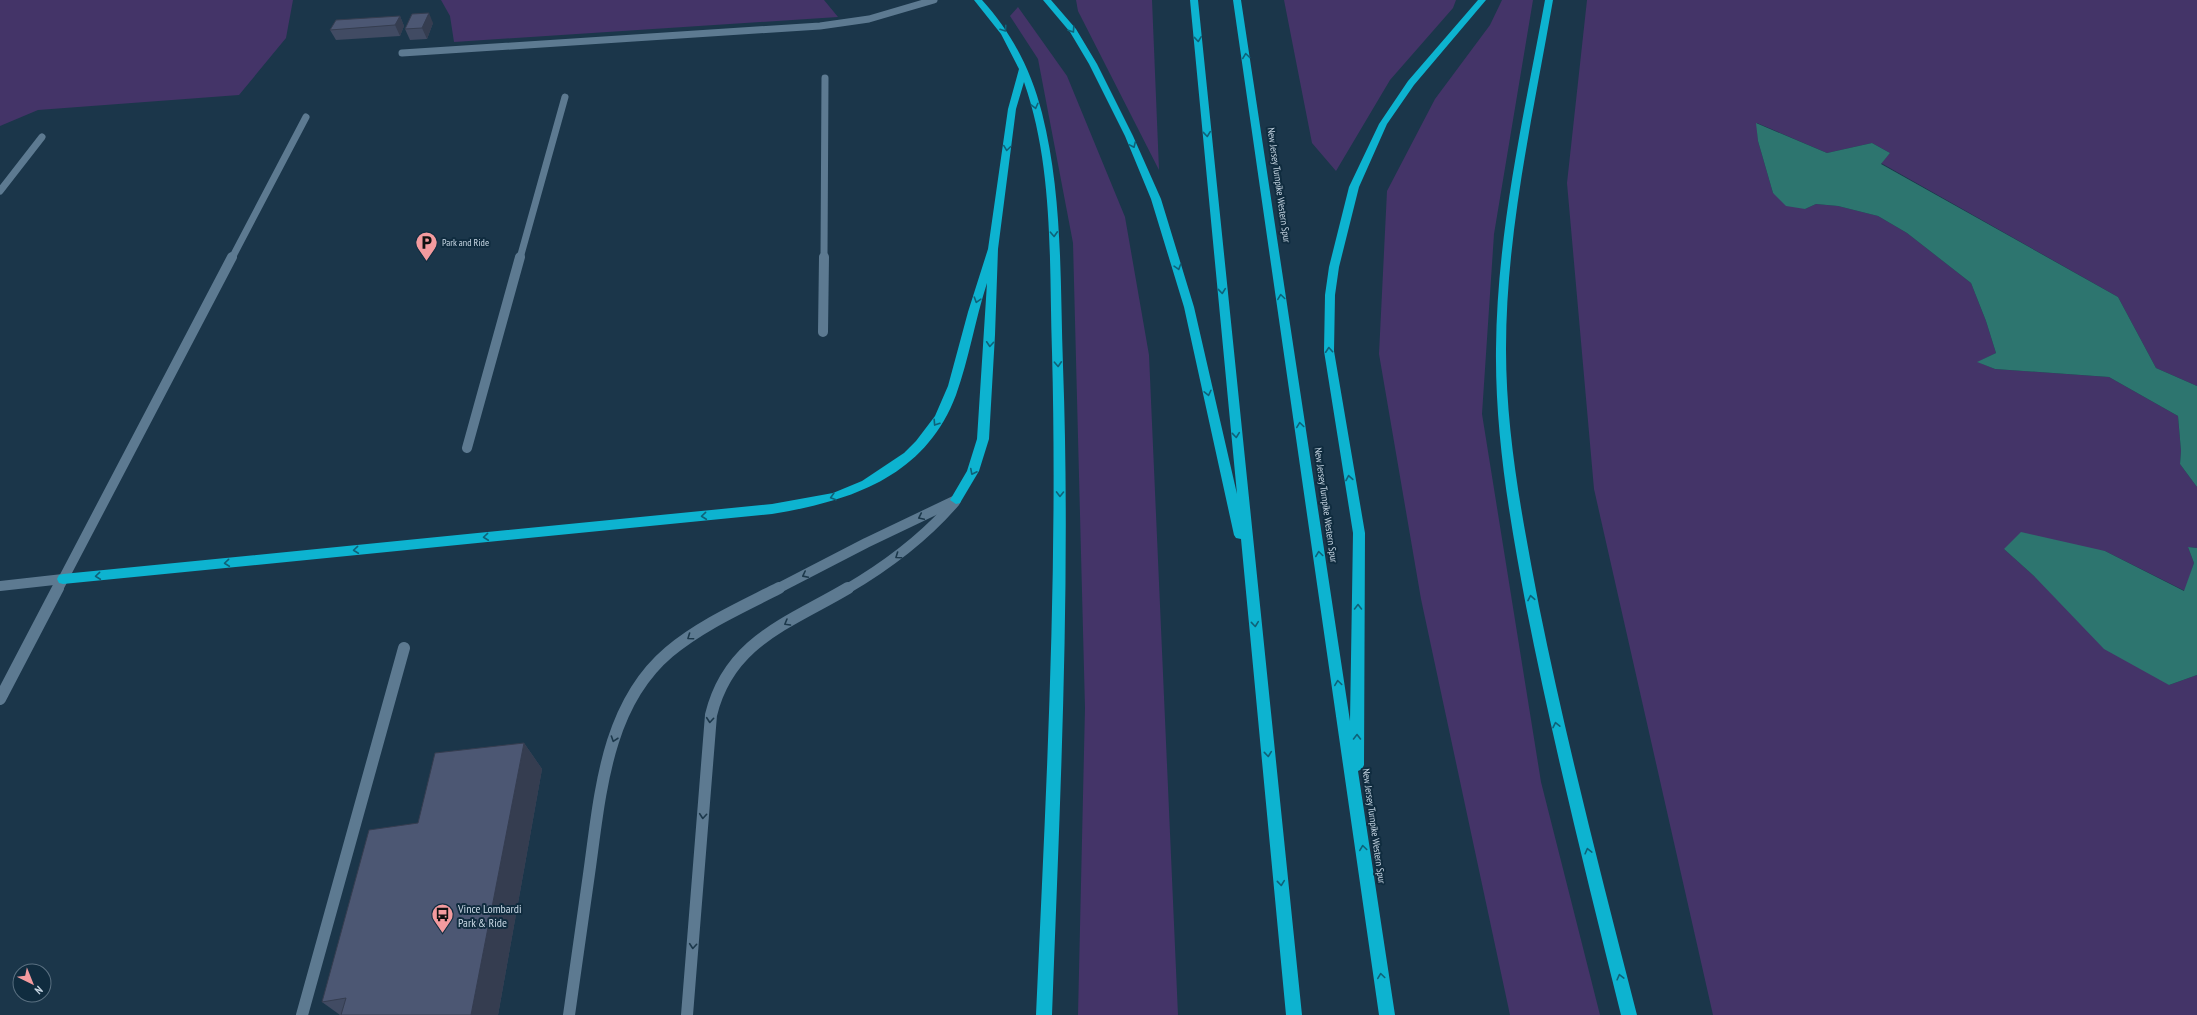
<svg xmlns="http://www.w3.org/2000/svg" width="2197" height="1015" font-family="'PT Sans Narrow',sans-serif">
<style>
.green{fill:#443468}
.water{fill:#2d756f}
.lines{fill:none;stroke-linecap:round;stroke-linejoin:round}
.service-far2{stroke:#5d7a91;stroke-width:7}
.service-far1{stroke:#5d7a91;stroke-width:10}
.service{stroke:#5d7a91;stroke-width:12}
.motorway{fill:#0db3d0;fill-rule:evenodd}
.wall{fill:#414b63}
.shaded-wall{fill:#353d50}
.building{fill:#4c5773;stroke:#353d50}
.oneway{stroke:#0f6279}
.oneway2{stroke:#1c384b}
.labels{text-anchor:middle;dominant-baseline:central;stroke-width:4;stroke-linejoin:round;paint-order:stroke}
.street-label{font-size:10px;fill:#c8d7e4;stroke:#102c3f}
.poi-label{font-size:10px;fill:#c8d7e4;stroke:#102c3f;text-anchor:start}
.near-poi-label{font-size:12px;fill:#c8d7e4;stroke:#102c3f;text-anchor:start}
</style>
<rect width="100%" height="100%" fill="#1b364a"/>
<!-- green -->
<g class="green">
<path d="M0 0H293L286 38 239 95 38 110 0 126Z"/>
<path d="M441 0H824L838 17 454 42 450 16Z"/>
<path d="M1076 0H1152L1159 170 1078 11Z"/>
<path d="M1284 0H1456L1453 8 1390 80 1336 171 1312 143Z"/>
<path d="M1502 0H1533L1494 234 1482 414 1541 782 1600 1015H1510L1421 599 1379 354 1387 191 1435 99 1490 25Z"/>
<path d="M1587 0H2197V386L2156 368 2118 297 1881 163 1890 153 1872 143 1827 153 1757 123 1758 141 1773 193 1805 209 1816 204 1838 206 1878 216 1907 233 1971 283 1986 321 1996 353 1978 362 1995 369 2109 377 2178 416 2181 451 2180 464 2197 487V548L2188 547 2194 563 2185 591 2105 551 2004 549 2034 576 2169 685 2197 675V1015H1713L1594 489 1567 183Z"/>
<path d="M1018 7 1067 76 1125 217 1149 355 1178 1015H1078L1085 708 1073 243 1038 59 1010 16Z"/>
</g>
<!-- water -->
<g class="water">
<path d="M1756 123 1827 153 1872 143 1890 153 1881 164 2118 297 2156 368 2197 386V487L2180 464 2181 451 2178 416 2109 377 1995 369 1977 362 1996 353 1986 321 1971 283 1907 233 1878 216 1838 206 1816 204 1805 209 1786 206 1773 193 1758 141Z"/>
<path d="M2021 532 2105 551 2184 591 2194 563 2188 547 2197 548V675L2169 685 2104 649 2034 576 2004 549Z"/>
</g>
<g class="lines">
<!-- service-far2 -->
<g class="service-far2">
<path d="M402 53 820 26 869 19 934 0"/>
<path d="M0 191 42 137"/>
<path d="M232 258 306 117"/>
<path d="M520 258 565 97"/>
<path d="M824 258 825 78"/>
</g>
<!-- service-far1 -->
<g class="service-far1">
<path d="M823 332 824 257"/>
<path d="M467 448 520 257"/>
<path d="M0 586 63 579"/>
<path d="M58 589 232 257"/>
<path d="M777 589 866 543 956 500"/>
<path d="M847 589C888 565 924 538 955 502"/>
</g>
<!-- service -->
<g class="service">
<path d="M0 699 58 588"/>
<path d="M302 1015 404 648"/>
<path d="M569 1015C576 968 582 921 589 874 600 797 605 706 669 652 701 625 742 607 779 588"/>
<path d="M687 1015 711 715C729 641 789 623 848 588"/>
</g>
<!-- motorway -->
<g class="motorway">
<path d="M974 0H982C1012 33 1031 70 1042 113 1063 196 1060 282 1063 366 1071 583 1060 799 1052 1015H1036C1046 794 1058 573 1052 352 1049 262 1054 168 1024 82L1016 109 998 249 995 335 989 439 979 471 960 503 956 504 950 500 967 471 977 439 987 283C975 320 969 359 956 395 925 477 851 501 772 514L63 584 59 583 57 579 59 575 63 574 772 504 833 493 862 481 904 453 916 441 935 416 948 386 968 312 988 249 1008 109 1019 69 1001 34Z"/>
<path d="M1043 0H1051L1076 29 1097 64 1133 136 1161 199 1194 307 1237 494 1190 0H1198L1302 1015H1286L1241 539 1236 538 1234 535 1184 307 1151 199 1125 136 1089 64 1070 32Z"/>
<path d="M1233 0H1241L1350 721 1353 533 1324 351 1325 295 1329 267 1349 187 1379 124 1408 81 1478 0H1486L1414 85 1387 124 1359 187 1339 267 1335 295 1334 351 1365 533 1364 765 1362 769 1358 771 1395 1015H1379Z"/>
<path d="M1545 0H1553C1533 115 1506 232 1506 349 1506 436 1523 522 1539 606 1567 744 1602 879 1637 1015H1621C1587 879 1553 743 1526 606 1510 521 1495 435 1496 349 1497 231 1524 115 1545 0Z"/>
</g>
</g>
<!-- wall -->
<g class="wall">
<path d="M400 16 404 26 400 36 336 40 330 30Z"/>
<path d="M433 23 427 39 410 40 405 29Z"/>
<path d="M524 743 542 769 498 1015H340L322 1002 418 823Z"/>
</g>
<!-- shaded-wall -->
<g class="shaded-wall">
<path d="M429 13 433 23 427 39 422 28Z"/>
<path d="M400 16 404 26 400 36 395 25Z"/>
<path d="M524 743 542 769 498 1015H471Z"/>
</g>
<!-- building -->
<g class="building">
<path d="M429 13 422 28 405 29 412 14Z"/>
<path d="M400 16 395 25 330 30 336 20Z"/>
<path d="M524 743 471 1015H341L346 998 322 1002 369 830 418 823 435 753Z"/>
</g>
<!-- one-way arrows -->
<defs><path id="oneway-chevron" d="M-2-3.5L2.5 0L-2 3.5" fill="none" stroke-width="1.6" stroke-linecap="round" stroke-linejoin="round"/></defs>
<g class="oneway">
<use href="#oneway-chevron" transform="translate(1004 29) rotate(56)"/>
<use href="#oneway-chevron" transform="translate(1072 30) rotate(56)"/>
<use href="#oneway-chevron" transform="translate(1198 39) rotate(84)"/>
<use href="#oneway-chevron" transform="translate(1246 56) rotate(-98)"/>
<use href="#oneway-chevron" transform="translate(1035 106) rotate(76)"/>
<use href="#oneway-chevron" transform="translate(1207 134) rotate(84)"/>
<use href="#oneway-chevron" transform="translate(1133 145) rotate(66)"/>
<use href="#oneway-chevron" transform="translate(1007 148) rotate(98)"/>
<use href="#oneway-chevron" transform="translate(1054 234) rotate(87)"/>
<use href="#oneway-chevron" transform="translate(1178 267) rotate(73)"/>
<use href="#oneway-chevron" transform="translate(1222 291) rotate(84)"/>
<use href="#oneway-chevron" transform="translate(1281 297) rotate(-98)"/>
<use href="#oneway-chevron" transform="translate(977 300) rotate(107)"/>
<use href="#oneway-chevron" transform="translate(990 344) rotate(94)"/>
<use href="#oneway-chevron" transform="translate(1329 350) rotate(-94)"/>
<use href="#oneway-chevron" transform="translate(1058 364) rotate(87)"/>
<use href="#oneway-chevron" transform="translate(1208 393) rotate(77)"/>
<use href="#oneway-chevron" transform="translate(936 423) rotate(123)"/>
<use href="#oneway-chevron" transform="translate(1300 425) rotate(-98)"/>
<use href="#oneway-chevron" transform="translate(1236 435) rotate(84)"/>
<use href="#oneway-chevron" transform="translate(973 472) rotate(117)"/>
<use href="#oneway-chevron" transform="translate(1349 478) rotate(-100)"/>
<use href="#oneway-chevron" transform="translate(1060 494) rotate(91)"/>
<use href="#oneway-chevron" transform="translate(833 497) rotate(164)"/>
<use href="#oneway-chevron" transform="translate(704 516) rotate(174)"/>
<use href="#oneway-chevron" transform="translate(486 537) rotate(174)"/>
<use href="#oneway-chevron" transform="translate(356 550) rotate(174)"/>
<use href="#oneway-chevron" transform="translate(1319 554) rotate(-98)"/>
<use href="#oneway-chevron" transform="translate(227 563) rotate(174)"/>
<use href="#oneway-chevron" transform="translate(98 576) rotate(174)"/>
<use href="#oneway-chevron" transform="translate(1531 598) rotate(-101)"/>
<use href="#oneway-chevron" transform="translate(1358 607) rotate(-90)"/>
<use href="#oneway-chevron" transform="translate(1255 624) rotate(84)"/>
<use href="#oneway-chevron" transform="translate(1338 683) rotate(-98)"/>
<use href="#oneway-chevron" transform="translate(1556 725) rotate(-102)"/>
<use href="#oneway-chevron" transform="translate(1357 737) rotate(-90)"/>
<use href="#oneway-chevron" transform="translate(1268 754) rotate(84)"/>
<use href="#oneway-chevron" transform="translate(1363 848) rotate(-98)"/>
<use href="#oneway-chevron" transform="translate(1588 851) rotate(-104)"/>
<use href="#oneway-chevron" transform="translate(1281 883) rotate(84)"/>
<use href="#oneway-chevron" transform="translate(1381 976) rotate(-98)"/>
<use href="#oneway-chevron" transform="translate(1620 977) rotate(-104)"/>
</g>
<g class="oneway2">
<use href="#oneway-chevron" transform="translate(921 517) rotate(155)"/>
<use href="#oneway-chevron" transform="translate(898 556) rotate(145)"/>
<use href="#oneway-chevron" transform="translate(805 575) rotate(153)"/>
<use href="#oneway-chevron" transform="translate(787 623) rotate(150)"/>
<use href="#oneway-chevron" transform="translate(690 637) rotate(145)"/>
<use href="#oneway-chevron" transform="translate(710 720) rotate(95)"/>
<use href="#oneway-chevron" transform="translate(614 739) rotate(109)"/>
<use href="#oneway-chevron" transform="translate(703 816) rotate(95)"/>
<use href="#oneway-chevron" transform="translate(693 946) rotate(95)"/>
</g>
<!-- icons -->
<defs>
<symbol id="parking-pin" viewBox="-11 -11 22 30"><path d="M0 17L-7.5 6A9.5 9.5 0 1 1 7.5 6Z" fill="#f49b9f" stroke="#102c3f"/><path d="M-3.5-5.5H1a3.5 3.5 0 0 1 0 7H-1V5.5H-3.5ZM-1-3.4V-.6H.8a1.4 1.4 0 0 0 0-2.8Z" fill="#111"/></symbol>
<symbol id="bus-pin" viewBox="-11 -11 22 30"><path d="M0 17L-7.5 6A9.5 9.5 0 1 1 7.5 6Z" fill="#f49b9f" stroke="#102c3f"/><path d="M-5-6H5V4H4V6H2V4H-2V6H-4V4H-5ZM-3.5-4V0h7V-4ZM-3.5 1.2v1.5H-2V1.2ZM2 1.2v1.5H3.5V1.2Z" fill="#111"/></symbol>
</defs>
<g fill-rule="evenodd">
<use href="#parking-pin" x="414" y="230" width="25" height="34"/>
<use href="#bus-pin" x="430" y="902" width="25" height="34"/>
</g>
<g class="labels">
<!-- street labels -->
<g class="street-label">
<text transform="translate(1279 185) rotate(82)">New Jersey Turnpike Western Spur</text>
<text transform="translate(1326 505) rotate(82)">New Jersey Turnpike Western Spur</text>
<text transform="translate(1374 826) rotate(82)">New Jersey Turnpike Western Spur</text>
</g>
<!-- poi labels -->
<g class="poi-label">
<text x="442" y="242">Park and Ride</text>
</g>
<!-- near-poi labels -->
<g class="near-poi-label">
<text x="458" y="908">Vince Lombardi<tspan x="458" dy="14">Park &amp; Ride</tspan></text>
</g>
</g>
<!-- north arrow -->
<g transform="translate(32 983) rotate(137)"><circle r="19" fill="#102c3f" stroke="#5a7081"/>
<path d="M0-3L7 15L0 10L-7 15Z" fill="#f49b9f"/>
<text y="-6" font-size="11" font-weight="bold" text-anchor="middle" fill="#c8d7e4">N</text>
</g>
</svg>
